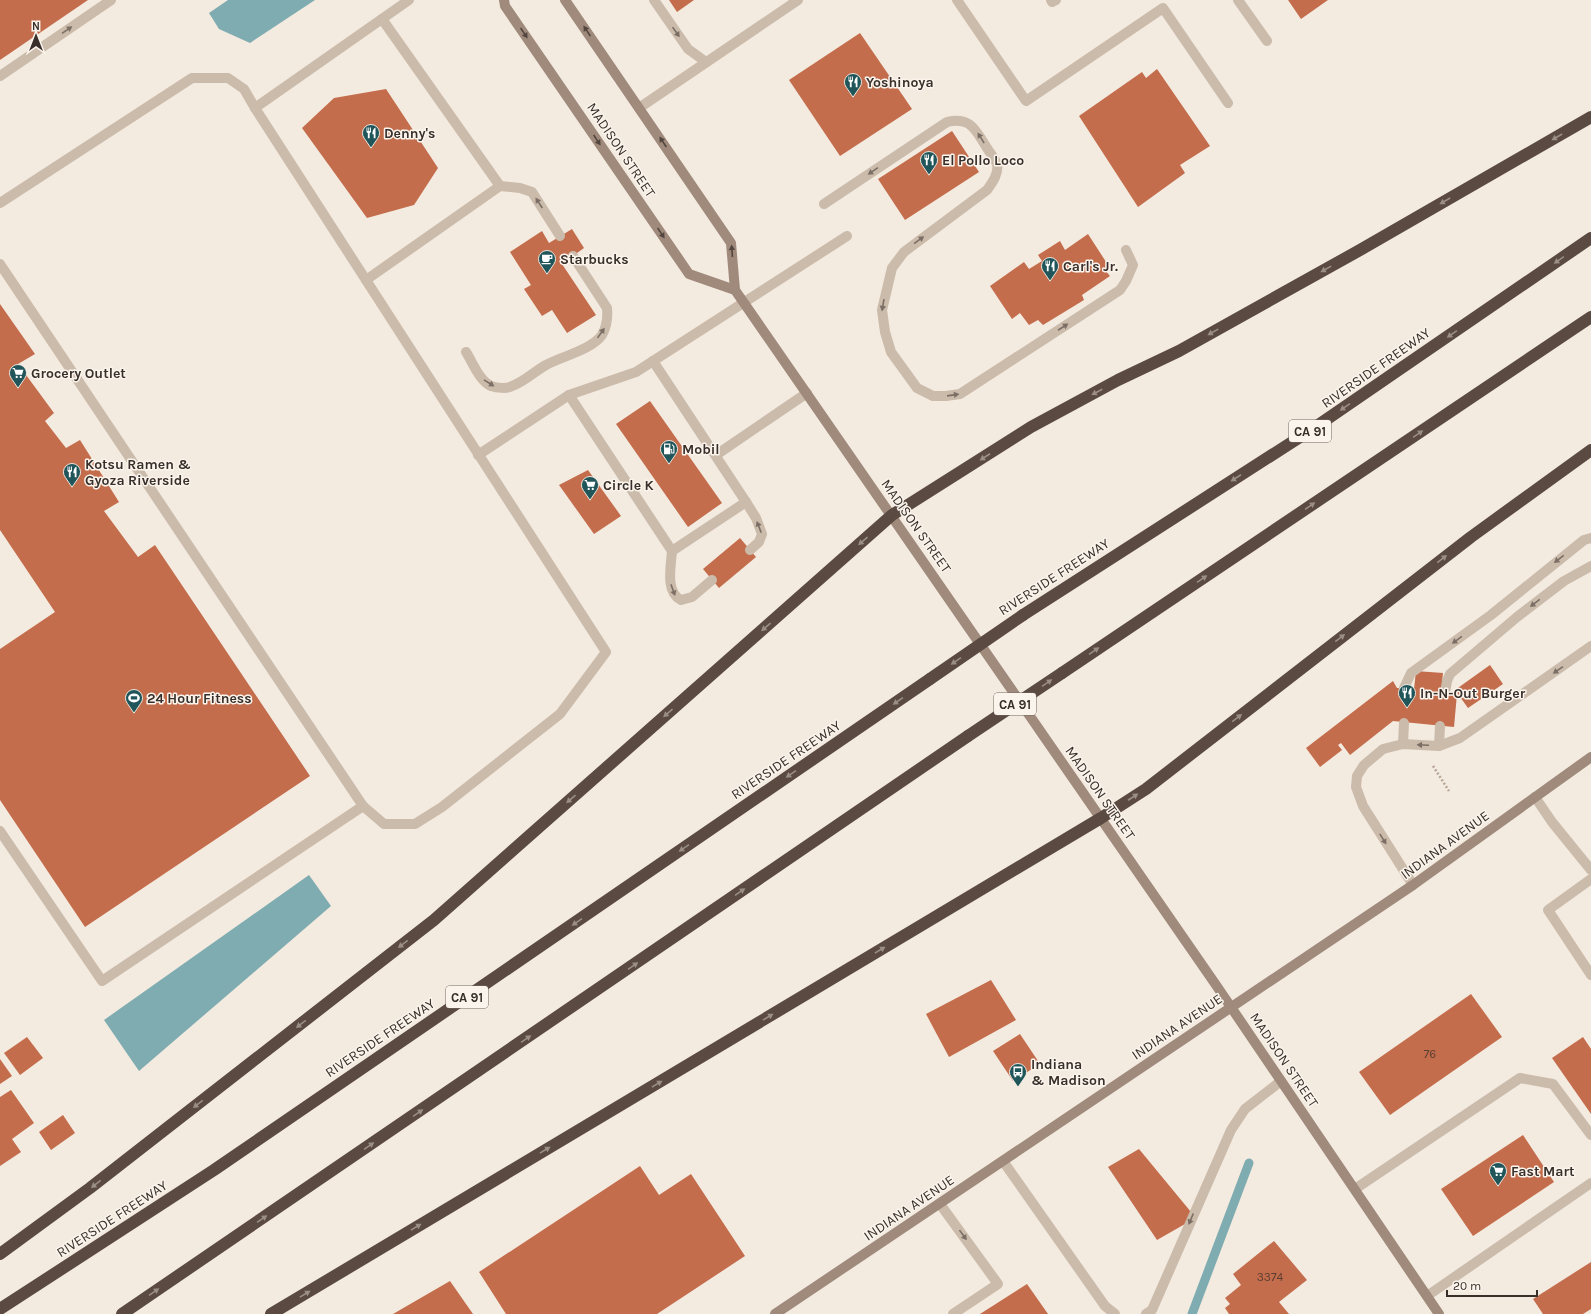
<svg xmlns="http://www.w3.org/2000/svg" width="1591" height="1314" font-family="Karla,sans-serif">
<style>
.water{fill:#7facb0}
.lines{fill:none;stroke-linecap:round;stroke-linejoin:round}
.stream{stroke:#7facb0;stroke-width:9}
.building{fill:#c46d4c}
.path{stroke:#b7a595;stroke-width:2.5;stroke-dasharray:2 2;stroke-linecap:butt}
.lane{stroke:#cbbbab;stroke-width:10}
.secondary{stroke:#9f8a7c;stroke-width:10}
.highway{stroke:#5a4a42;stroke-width:12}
.highway-bridge{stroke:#5a4a42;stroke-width:12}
.oneway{fill:#7b6e64}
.oneway2{fill:#52463e}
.oneway3{fill:#9a8e86}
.labels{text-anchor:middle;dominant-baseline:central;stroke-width:3;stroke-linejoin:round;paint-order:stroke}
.number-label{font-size:12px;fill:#5c3e32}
.shield{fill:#faf4ec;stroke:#736a64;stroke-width:1}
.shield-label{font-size:13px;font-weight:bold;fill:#392f2a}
.poi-label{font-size:14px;font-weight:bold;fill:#392f2a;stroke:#faf4ec;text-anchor:start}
.street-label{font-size:14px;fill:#392f2a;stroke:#faf4ec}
</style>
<rect width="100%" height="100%" fill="#f3eae0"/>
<!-- water -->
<g class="water">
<path d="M228 0H315L250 43 219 29 209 13Z"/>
<path d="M309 875 331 906 139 1071 104 1020Z"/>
</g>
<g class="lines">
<!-- stream -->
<path class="stream" d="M1192 1314 1249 1163"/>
</g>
<!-- building -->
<g class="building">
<path d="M0 0H88L0 60Z"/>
<path d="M669 0H694L677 12Z"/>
<path d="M1288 0H1328L1301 19Z"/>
<path d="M860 33 912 109 840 156 789 80Z"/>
<path d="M1157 69 1210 146 1180 165 1185 173 1138 207 1079 116 1142 72 1146 78Z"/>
<path d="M386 89 438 168 414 205 367 218 302 128 334 98Z"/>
<path d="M952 131 979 172 905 220 878 179Z"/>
<path d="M572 229 584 248 562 264 596 315 567 333 552 310 542 316 524 289 531 285 510 252 542 231 549 243Z"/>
<path d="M1088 234 1108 265 1104 269 1110 276 1082 295 1084 300 1043 325 1038 320 1029 325 1020 313 1012 319 990 286 1024 262 1029 269 1042 261 1038 255 1060 241 1065 250Z"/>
<path d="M0 304 35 354 18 364 54 413 45 421 66 448 80 440 119 502 104 511 138 557 155 545 310 776 85 927 0 800V649L55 612 0 530Z"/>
<path d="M650 401 722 503 688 527 616 424Z"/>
<path d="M588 470 621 516 594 534 559 485Z"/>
<path d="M740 538 756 557 719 588 703 569Z"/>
<path d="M1490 665 1503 684 1468 708 1455 690Z"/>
<path d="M1416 671 1443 673 1441 693 1457 694 1454 727 1393 721 1350 755 1341 743 1338 745 1342 750 1320 767 1306 748 1393 681 1397 688 1414 689Z"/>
<path d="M991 980 1016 1020 949 1057 926 1014Z"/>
<path d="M1471 994 1502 1037 1390 1115 1359 1072Z"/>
<path d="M1020 1034 1040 1064 1013 1081 993 1051Z"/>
<path d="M27 1037 43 1058 20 1075 4 1053Z"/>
<path d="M1583 1037 1591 1049V1114L1552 1058Z"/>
<path d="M0 1059 12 1076 0 1084Z"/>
<path d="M11 1090 34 1123 12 1139 21 1152 0 1166V1097Z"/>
<path d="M63 1115 75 1133 51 1150 39 1132Z"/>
<path d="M1523 1135 1554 1182 1473 1236 1441 1189Z"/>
<path d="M1139 1149 1191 1212 1185 1224 1157 1240 1108 1167Z"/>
<path d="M640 1166 659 1195 691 1174 745 1256 657 1314H506L479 1272Z"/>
<path d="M1274 1241 1307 1280 1279 1302 1289 1314H1229L1225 1308 1230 1304 1225 1298 1241 1285 1233 1274Z"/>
<path d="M1591 1262V1309L1583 1314H1543L1533 1299Z"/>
<path d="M450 1281 473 1314H393Z"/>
<path d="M1027 1284 1048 1314H980Z"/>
</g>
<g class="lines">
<!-- path -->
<path class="path" d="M1433 766 1449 791"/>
<!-- lane -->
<g class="lane">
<path d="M654 0 688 49 706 62"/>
<path d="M957 0 1026 101 1163 8 1228 103"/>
<path d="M1051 0 1052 2 1056 0"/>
<path d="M1238 0 1267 41"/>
<path d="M0 76 111 0"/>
<path d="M639 108 798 0"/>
<path d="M500 186 520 188 532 192 560 236"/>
<path d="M0 203 192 78H228L244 89 255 108"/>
<path d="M824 204 947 122C971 116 976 131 987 148 990 153 995 159 997 164 999 174 992 183 987 190L904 252 892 268 882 310 885 332 891 352 917 388 933 396H946L960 394 1120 290 1126 281 1133 265 1126 250"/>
<path d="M0 264 363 806 384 824H415L442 807 560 714 606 652 255 108 409 0"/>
<path d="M366 280 500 186 382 19"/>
<path d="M466 352C473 363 479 380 491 386 497 388 507 389 512 386 524 382 535 371 546 365 563 356 591 350 602 335 607 326 608 318 607 308L573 256"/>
<path d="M569 395 672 551 746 502 653 361"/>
<path d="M478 455 569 395 636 372 847 236"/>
<path d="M716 455 807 393"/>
<path d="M746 502 756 518 762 534 759 542 750 550"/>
<path d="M672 551C671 566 665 592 681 600L692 597 712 580"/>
<path d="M1404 688 1411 673 1491 615 1584 540 1591 538"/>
<path d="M1445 693 1447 681 1450 674 1517 617 1564 581 1591 566"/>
<path d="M1403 744 1404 723"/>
<path d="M1439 746 1440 726"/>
<path d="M1535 797 1552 822 1591 870"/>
<path d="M0 831 102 981 363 806"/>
<path d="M1591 879 1548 910 1591 975"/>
<path d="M1413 885 1363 806 1356 787 1357 776 1364 765 1383 749 1403 744 1439 746 1460 738 1591 646"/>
<path d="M1003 1161 1105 1306 1115 1314"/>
<path d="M1355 1189 1520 1078 1553 1084 1591 1135"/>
<path d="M940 1204 998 1284 953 1314"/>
<path d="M1427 1296 1591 1183"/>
<path d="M1146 1314 1152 1310 1231 1130 1245 1109 1281 1081"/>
</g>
<!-- secondary -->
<g class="secondary">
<path d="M504 0 505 6 689 274 735 290"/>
<path d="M565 0 731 243 735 290 1216 985 1439 1314"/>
<path d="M775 1314 1413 885 1591 757"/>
</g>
<!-- highway -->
<g class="highway">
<path d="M1023 615 1314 428 1591 238"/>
<path d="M1062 673 1591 317"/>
<path d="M0 1254 90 1188 434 920 892 515 1031 427 1118 380 1179 351 1360 250 1591 117"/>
<path d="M0 1309 214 1170 930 679"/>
<path d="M122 1314 968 736"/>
<path d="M271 1314 1101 818 1146 789 1471 537 1591 450"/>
</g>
<!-- highway-bridge -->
<g class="highway-bridge">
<path d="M930 679 1023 615"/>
<path d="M968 736 1062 673"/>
</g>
</g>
<!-- one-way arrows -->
<defs><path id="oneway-solid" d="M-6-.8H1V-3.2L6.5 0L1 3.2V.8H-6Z"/></defs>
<g class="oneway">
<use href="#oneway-solid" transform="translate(67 30) rotate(-34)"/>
<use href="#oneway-solid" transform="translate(676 32) rotate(55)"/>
<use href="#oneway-solid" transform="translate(981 138) rotate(-122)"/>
<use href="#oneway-solid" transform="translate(873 171) rotate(146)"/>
<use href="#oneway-solid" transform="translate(539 203) rotate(-123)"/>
<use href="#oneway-solid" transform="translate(919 240) rotate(-36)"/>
<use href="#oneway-solid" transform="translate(883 305) rotate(100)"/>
<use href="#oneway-solid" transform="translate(1063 327) rotate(-33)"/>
<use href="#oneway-solid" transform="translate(601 333) rotate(-55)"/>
<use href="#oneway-solid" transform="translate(489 383) rotate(32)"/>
<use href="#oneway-solid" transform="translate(953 395) rotate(-8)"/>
<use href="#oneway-solid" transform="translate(759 527) rotate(-111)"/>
<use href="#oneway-solid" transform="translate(1559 559) rotate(142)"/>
<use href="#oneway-solid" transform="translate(673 590) rotate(70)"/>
<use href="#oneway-solid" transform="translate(1535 603) rotate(142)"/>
<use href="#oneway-solid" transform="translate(1457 640) rotate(144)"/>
<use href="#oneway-solid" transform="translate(1558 670) rotate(145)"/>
<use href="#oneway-solid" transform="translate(1423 745) rotate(-178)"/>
<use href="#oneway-solid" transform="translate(1383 839) rotate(58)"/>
<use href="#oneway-solid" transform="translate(1191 1219) rotate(113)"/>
<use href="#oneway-solid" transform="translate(963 1235) rotate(54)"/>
</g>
<g class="oneway2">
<use href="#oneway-solid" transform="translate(587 31) rotate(-124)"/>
<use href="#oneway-solid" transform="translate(524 33) rotate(56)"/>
<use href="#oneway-solid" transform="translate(597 140) rotate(56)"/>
<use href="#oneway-solid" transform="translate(663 142) rotate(-124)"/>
<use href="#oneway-solid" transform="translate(661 233) rotate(56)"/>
<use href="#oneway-solid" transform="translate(732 251) rotate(-94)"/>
</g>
<g class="oneway3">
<use href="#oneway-solid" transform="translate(1557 137) rotate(150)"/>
<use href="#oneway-solid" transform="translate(1445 201) rotate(150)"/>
<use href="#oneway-solid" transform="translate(1559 260) rotate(145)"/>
<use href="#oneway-solid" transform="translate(1326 269) rotate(151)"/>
<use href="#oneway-solid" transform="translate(1213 332) rotate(151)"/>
<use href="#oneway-solid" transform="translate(1452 334) rotate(145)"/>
<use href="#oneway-solid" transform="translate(1097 392) rotate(152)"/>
<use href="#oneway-solid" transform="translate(1345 407) rotate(145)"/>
<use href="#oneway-solid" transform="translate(1418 434) rotate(-34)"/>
<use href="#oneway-solid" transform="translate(985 457) rotate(147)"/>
<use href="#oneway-solid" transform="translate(1236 478) rotate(147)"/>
<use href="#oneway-solid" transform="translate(1310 506) rotate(-34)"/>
<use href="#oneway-solid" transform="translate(863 541) rotate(139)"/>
<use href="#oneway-solid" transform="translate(1442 559) rotate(-38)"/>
<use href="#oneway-solid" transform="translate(1202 579) rotate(-34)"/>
<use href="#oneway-solid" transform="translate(766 627) rotate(139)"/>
<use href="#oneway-solid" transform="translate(1340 638) rotate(-38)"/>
<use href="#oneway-solid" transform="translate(1094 651) rotate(-34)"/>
<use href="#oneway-solid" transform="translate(956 661) rotate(146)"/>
<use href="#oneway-solid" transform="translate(1047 683) rotate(-34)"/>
<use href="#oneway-solid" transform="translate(898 701) rotate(146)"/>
<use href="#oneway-solid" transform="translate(668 713) rotate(139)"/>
<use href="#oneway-solid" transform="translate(1237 718) rotate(-38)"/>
<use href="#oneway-solid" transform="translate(791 774) rotate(146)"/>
<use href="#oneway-solid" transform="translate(1133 797) rotate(-33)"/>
<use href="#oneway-solid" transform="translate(571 799) rotate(139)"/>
<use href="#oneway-solid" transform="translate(684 848) rotate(146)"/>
<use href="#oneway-solid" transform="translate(740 892) rotate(-34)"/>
<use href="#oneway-solid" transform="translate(577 922) rotate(146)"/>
<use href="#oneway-solid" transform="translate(403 944) rotate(142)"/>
<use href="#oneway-solid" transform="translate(880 950) rotate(-31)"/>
<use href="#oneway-solid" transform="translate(633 966) rotate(-34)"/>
<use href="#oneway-solid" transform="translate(768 1017) rotate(-31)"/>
<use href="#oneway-solid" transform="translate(301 1024) rotate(142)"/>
<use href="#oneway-solid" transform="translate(526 1039) rotate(-34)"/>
<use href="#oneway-solid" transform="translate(657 1084) rotate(-31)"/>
<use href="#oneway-solid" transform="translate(198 1104) rotate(142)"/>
<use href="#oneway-solid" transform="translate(418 1113) rotate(-34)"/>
<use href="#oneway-solid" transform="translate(369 1146) rotate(-34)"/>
<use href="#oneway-solid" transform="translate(545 1150) rotate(-31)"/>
<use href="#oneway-solid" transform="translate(96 1184) rotate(142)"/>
<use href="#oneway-solid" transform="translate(262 1219) rotate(-34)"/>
<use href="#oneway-solid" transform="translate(416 1227) rotate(-31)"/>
<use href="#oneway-solid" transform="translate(154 1292) rotate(-34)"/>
<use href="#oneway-solid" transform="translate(305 1294) rotate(-31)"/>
</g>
<!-- icons -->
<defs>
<symbol id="restaurant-pin" viewBox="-11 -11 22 30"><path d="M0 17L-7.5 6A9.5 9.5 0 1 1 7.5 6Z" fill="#20555a" stroke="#faf4ec"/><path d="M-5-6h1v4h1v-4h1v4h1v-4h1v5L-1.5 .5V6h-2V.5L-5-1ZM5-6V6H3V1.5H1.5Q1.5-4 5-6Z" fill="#fff"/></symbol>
<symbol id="cafe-pin" viewBox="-11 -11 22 30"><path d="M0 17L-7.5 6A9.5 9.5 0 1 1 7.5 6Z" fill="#20555a" stroke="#faf4ec"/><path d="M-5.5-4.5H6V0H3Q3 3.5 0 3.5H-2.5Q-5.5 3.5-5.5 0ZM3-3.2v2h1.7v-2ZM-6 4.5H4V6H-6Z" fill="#fff"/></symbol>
<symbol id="supermarket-pin" viewBox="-11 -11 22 30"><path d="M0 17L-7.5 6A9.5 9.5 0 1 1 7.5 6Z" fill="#20555a" stroke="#faf4ec"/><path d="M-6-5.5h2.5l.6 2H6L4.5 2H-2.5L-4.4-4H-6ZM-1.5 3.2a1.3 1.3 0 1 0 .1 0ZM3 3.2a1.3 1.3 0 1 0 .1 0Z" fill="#fff"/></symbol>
<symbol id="fuel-pin" viewBox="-11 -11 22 30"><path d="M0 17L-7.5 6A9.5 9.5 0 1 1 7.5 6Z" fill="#20555a" stroke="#faf4ec"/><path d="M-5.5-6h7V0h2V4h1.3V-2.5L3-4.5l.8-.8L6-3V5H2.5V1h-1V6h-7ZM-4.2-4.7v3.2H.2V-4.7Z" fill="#fff"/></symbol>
<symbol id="stadium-pin" viewBox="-11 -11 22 30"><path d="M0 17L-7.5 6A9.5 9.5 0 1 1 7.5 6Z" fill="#20555a" stroke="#faf4ec"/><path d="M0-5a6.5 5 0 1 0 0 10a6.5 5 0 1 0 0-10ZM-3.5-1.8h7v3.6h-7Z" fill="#fff"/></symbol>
<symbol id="bus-pin" viewBox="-11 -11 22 30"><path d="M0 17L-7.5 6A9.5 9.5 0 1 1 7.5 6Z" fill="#20555a" stroke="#faf4ec"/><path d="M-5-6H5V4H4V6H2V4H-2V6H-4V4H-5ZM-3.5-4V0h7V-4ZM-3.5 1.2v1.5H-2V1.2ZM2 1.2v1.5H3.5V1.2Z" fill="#fff"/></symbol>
</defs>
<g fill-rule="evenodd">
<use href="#restaurant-pin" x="843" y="72" width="20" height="27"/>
<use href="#restaurant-pin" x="361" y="123" width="20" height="27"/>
<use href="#restaurant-pin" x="919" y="150" width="20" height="27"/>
<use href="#cafe-pin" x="537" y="249" width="20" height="27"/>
<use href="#restaurant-pin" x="1040" y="256" width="20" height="27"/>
<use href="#supermarket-pin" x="8" y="363" width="20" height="27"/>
<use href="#fuel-pin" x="659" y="439" width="20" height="27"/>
<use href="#restaurant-pin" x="62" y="462" width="20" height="27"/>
<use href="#supermarket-pin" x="580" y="475" width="20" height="27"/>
<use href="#restaurant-pin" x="1397" y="683" width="20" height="27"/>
<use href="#stadium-pin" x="124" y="688" width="20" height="27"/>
<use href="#bus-pin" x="1008" y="1062" width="20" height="27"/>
<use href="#supermarket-pin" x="1488" y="1161" width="20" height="27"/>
</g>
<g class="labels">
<!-- number labels -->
<g class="number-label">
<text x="1430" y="1054">76</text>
<text x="1270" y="1277">3374</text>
</g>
<!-- shield labels -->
<g class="shield">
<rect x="1289" y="420" width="42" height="22" rx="3"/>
<rect x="994" y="693" width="42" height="22" rx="3"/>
<rect x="446" y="986" width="42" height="22" rx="3"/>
</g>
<g class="shield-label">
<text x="1310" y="431">CA 91</text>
<text x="1015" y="704">CA 91</text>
<text x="467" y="997">CA 91</text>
</g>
<!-- poi labels -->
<g class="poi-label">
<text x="866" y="82">Yoshinoya</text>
<text x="384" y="133">Denny's</text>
<text x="942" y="160">El Pollo Loco</text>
<text x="560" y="259">Starbucks</text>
<text x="1063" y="266">Carl's Jr.</text>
<text x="31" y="373">Grocery Outlet</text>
<text x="682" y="449">Mobil</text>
<text x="85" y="464">Kotsu Ramen &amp;<tspan x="85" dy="16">Gyoza Riverside</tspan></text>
<text x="603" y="485">Circle K</text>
<text x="1420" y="693">In-N-Out Burger</text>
<text x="147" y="698">24 Hour Fitness</text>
<text x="1031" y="1064">Indiana<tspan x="1031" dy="16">&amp; Madison</tspan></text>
<text x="1511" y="1171">Fast Mart</text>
</g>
<!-- street labels -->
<g class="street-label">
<text transform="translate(621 150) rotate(56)">MADISON STREET</text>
<text transform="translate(1376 368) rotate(-35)">RIVERSIDE FREEWAY</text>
<text transform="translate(916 526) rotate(55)">MADISON STREET</text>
<text transform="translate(1054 577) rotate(-33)">RIVERSIDE FREEWAY</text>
<text transform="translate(786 760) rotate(-34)">RIVERSIDE FREEWAY</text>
<text transform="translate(1100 793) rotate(55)">MADISON STREET</text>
<text transform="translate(1445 845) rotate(-36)">INDIANA AVENUE</text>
<text transform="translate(1177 1027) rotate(-34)">INDIANA AVENUE</text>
<text transform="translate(380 1038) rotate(-34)">RIVERSIDE FREEWAY</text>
<text transform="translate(1284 1060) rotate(56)">MADISON STREET</text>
<text transform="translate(909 1208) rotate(-34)">INDIANA AVENUE</text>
<text transform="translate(112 1219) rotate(-33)">RIVERSIDE FREEWAY</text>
</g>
</g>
<!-- north arrow -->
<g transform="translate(36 36)" stroke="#faf4ec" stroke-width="3" paint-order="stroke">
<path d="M0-3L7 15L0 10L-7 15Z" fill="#392f2a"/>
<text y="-6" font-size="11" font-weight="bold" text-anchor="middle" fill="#392f2a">N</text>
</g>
<!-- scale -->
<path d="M1447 1290v6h90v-6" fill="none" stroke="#392f2a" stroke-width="2"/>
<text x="1453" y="1290" font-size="12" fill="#392f2a" stroke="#faf4ec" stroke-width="3" paint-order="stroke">20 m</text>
</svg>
